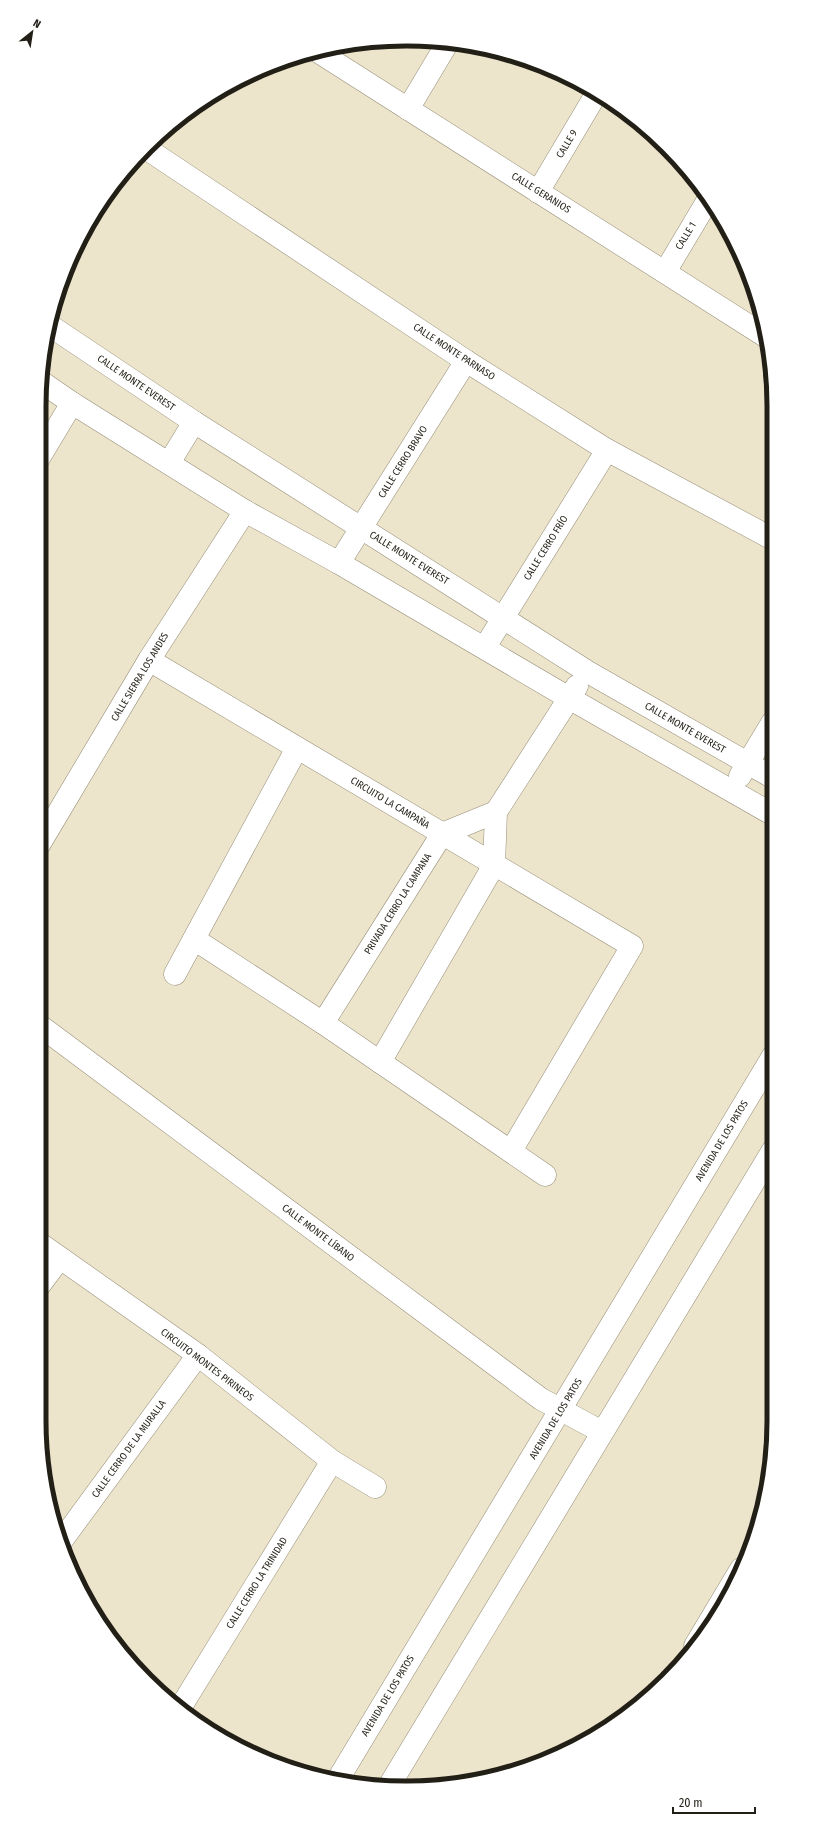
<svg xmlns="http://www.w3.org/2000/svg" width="813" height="1827" font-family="'Fira Sans Condensed',sans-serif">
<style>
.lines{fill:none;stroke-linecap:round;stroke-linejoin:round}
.minor-casing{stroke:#958d76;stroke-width:23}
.minor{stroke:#fff;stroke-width:22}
.labels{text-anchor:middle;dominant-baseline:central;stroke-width:3.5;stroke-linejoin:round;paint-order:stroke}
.street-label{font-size:10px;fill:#221f16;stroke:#fff}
.rim{fill:none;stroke:#221f16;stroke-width:5}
</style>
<rect width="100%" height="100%" fill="#ede4cc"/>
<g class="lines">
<defs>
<g id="minor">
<path d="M317 51 765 336"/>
<path d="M408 109 448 42"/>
<path d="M147 149 466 361 607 450 771 538"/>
<path d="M538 192 595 96"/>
<path d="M665 272 708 200"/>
<path d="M52 327 194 422 588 672 772 777"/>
<path d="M43 383 72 403 245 511 339 563 569 698 772 814"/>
<path d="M39 458 72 403"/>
<path d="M169 463 194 422"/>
<path d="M339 563 466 361"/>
<path d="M485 647 607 450"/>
<path d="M149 660 632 946 511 1151"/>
<path d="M740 776 772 723"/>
<path d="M39 845 149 660 245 511"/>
<path d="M194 939 323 1023 545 1175"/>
<path d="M175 974 297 748"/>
<path d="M323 1023 442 834 496 812"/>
<path d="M39 1025 541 1399 602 1432"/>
<path d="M380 1062 494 865 496 812 577 686"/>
<path d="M39 1243 198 1355 332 1461 375 1487"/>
<path d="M39 1286 60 1258"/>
<path d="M60 1543 198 1355"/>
<path d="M695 1646 741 1569"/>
<path d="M182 1705 332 1461"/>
<path d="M337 1781 773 1056"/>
<path d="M389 1786 773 1150"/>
</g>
</defs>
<!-- minor casing -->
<use href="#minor" class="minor-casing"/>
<!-- minor -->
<use href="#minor" class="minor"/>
</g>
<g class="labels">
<!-- street labels -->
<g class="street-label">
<text transform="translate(567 144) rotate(-59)">CALLE 9</text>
<text transform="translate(541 193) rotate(32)">CALLE GERANIOS</text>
<text transform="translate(686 236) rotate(-59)">CALLE 1</text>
<text transform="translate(454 352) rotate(33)">CALLE MONTE PARNASO</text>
<text transform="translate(136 383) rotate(34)">CALLE MONTE EVEREST</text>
<text transform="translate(403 462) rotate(-58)">CALLE CERRO BRAVO</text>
<text transform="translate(546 548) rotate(-58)">CALLE CERRO FRÍO</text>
<text transform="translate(409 558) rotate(32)">CALLE MONTE EVEREST</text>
<text transform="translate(140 677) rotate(-59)">CALLE SIERRA LOS ANDES</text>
<text transform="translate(685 728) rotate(30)">CALLE MONTE EVEREST</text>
<text transform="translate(390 803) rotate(31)">CIRCUITO LA CAMPAÑA</text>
<text transform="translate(398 904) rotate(-58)">PRIVADA CERRO LA CAMPANA</text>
<text transform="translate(722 1141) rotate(-59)">AVENIDA DE LOS PATOS</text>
<text transform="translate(318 1233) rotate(37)">CALLE MONTE LÍBANO</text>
<text transform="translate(207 1365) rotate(37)">CIRCUITO MONTES PIRINEOS</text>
<text transform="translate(556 1419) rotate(-59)">AVENIDA DE LOS PATOS</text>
<text transform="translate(129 1449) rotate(-54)">CALLE CERRO DE LA MURALLA</text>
<text transform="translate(257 1583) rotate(-58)">CALLE CERRO LA TRINIDAD</text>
<text transform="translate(388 1696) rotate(-59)">AVENIDA DE LOS PATOS</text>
</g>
</g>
<!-- crop -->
<path d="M0 0H813V1827H0ZM406 46H407A360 360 0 0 1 767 406V1421A360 360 0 0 1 407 1781H406A360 360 0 0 1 46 1421V406A360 360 0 0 1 406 46Z" fill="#fff" fill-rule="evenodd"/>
<path class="rim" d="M406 46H407A360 360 0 0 1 767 406V1421A360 360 0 0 1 407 1781H406A360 360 0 0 1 46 1421V406A360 360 0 0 1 406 46Z"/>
<!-- north arrow -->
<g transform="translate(32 32) rotate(30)" stroke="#ffffff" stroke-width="3" paint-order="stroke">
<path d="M0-3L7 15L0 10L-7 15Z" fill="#221f16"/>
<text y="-6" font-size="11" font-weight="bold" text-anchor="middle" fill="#221f16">N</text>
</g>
<!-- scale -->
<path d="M673 1807v6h82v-6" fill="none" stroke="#221f16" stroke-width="2"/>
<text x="679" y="1807" font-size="12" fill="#221f16" stroke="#ffffff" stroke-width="3" paint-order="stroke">20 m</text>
</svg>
